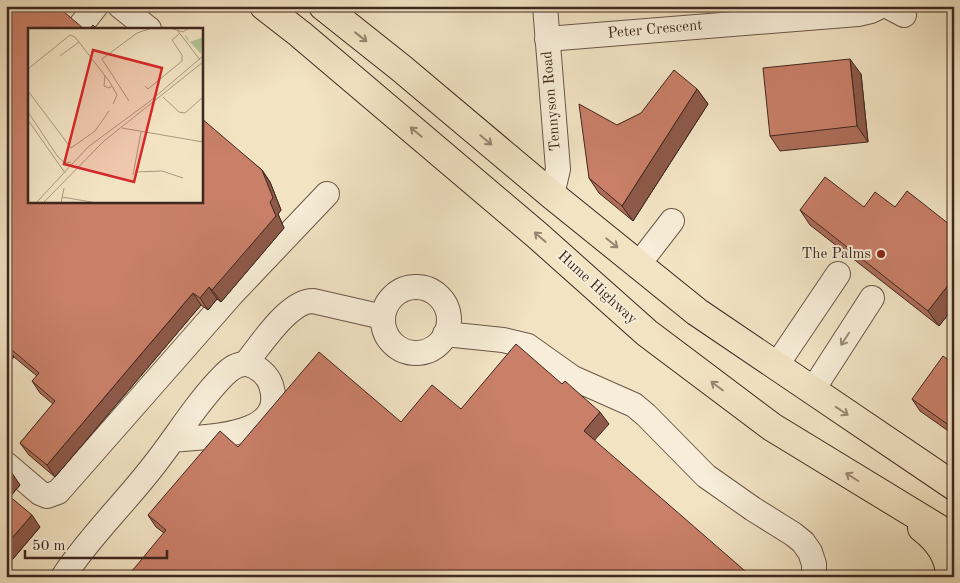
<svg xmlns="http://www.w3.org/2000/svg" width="960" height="583" font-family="'Old Standard TT',serif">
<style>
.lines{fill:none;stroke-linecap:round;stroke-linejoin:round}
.minor-casing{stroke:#6b5648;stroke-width:26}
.highway-casing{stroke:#3e271f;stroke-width:30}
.minor{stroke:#f7edd8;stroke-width:24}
.highway{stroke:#f2e3c3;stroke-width:28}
.wall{fill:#ad6d59;stroke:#3e271f}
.shaded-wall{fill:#8d5949;stroke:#3e271f}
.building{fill:#c97f68;stroke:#3e271f}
.oneway{stroke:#988571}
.oneway2{stroke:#9a8a7c}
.poi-dot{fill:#8f2418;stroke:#f7edd8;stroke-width:2}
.labels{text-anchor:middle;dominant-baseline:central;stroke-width:4;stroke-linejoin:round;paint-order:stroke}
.street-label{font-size:15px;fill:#3e271f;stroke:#f7edd8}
.poi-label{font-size:15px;fill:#3e271f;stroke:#f7edd8;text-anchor:end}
.inset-road{fill:none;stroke:#aa9881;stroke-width:1}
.view{fill:#d62828;fill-opacity:0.15;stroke:#d62828;stroke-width:2.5}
.inset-edge{fill:none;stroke:#3e271f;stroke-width:2.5}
</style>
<rect width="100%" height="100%" fill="#f2e3c3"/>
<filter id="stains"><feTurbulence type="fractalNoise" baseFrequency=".004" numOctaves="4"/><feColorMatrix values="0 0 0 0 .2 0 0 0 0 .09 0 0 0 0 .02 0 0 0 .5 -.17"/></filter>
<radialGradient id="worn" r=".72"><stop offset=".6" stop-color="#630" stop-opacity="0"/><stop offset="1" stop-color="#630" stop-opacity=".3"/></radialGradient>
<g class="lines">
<defs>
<g id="minor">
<path d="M120 6 149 29"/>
<path d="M545 6 558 169 552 195"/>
<path d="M887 6 904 15"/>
<path d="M81 25 96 6"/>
<path d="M547 39 858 14 871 11 881 6"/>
<path d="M638 265 672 221"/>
<circle cx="416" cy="320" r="33"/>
<path d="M445 334 503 340 528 346 573 378 634 405 646 415 706 476 753 509 793 534 803 542 810 552 814 564V577"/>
<path d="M245 364C261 345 288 301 313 301L383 317"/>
<path d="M776 366 838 274"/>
<path d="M812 391 872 298"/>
<path d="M6 464 40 493 47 496 58 492 232 294 327 194"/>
<path d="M63 577C89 537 125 503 154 465 177 436 197 402 224 375 230 369 237 363 247 364 257 366 268 375 271 385 288 438 207 436 173 440"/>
</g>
<g id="highway">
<path d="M264 6 300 34 537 235 647 333 772 427 954 538"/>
<path d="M323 6 401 68 552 195 697 312 954 486"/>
<path d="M922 528C938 540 950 556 950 577"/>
</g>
</defs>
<!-- minor casing -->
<use href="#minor" class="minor-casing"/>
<!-- highway casing -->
<use href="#highway" class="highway-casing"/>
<!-- minor -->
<use href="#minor" class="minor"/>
<!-- highway -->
<use href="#highway" class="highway"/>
</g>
<!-- wall -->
<g class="wall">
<path d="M6 6 84 29 262 170 270 182 281 210 278 214 284 228 221 302 217 299 208 310 201 305 55 477 29 455 20 443 53 404 40 393 32 381 37 376 14 357 6 366Z"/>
<path d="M861 74 868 142 780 151 770 136Z"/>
<path d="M697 89 708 104 633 221 599 193 589 178 617 125Z"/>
<path d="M864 207H895L954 228V307L939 326 810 225 800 210Z"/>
<path d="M954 364V435L920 411 912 399Z"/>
<path d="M461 409 609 424 164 533 156 527 148 515 238 447 401 422Z"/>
<path d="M6 468 20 485 10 497 40 527 12 560 6 555Z"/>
</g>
<!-- shaded-wall -->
<g class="shaded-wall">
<path d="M850 59 861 74 868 142 857 126Z"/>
<path d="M697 89 708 104 633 221 622 206Z"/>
<path d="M262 170 270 182 281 210 278 214 284 228 221 302 212 290 270 202Z"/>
<path d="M949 284 954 291V307L939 326 928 311Z"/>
<path d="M209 287 217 299 208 310 200 298Z"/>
<path d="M193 293 201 305 55 477 47 465Z"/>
<path d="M6 345 14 357 6 366Z"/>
<path d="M600 412 609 424 592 443 584 431Z"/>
<path d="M954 421V432L950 426Z"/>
<path d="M12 473 20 485 6 501V479Z"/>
<path d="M32 515 40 527 12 560 6 551V545Z"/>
</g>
<!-- building -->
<g class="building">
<path d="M6 6H57L84 29H29V201H201V118L262 170 273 198 270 202 276 216 212 290 209 287 200 298 193 293 47 465 20 443 55 401 32 381 39 373 6 345Z"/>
<path d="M93 25 97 29H89Z"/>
<path d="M850 59 857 126 770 136 763 68Z"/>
<path d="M674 70 697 89 622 206 589 178 579 104 617 125 641 113Z"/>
<path d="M825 177 864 207 875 192 895 207 907 191 954 228V288L949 284 928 311 800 210Z"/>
<path d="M516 344 562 384 565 381 600 412 584 431 752 577H127L166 530 148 515 220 431 238 447 319 352 401 422 432 385 461 409Z"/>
<path d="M943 356 954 364V421L950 426 912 399Z"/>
<path d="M6 468 12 473 6 479Z"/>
<path d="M8 495 32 515 6 545V497Z"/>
</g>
<!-- one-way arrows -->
<defs><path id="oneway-shaft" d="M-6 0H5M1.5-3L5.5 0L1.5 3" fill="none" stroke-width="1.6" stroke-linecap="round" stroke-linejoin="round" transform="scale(1.25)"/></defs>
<g class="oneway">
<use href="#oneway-shaft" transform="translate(361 37) rotate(38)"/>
<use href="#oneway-shaft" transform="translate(416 132) rotate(-140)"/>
<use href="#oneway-shaft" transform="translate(486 140) rotate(40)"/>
<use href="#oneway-shaft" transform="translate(540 237) rotate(-139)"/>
<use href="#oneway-shaft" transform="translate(612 243) rotate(39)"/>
<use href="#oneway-shaft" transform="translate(717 386) rotate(-143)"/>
<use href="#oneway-shaft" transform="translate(842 411) rotate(34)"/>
<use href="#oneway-shaft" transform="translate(852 477) rotate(-148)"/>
</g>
<use class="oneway2" href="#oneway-shaft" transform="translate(845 339) rotate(123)"/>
<!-- markers -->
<circle class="poi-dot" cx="881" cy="254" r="5"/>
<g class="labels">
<!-- street labels -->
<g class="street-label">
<text transform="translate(655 30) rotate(-5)">Peter Crescent</text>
<text transform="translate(552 101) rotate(-95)">Tennyson Road</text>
<text transform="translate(597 288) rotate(42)">Hume Highway</text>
</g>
<!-- poi labels -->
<g class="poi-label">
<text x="871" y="254">The Palms</text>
</g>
</g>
<!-- overview -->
<g transform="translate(28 28)">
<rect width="175" height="175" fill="#f2e3c3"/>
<path d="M158 7 162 14 175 9 173 26 157 9Z" fill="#b6c598"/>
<path class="inset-road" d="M142 0 155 4 161 0M150 3 172 32M32 28 51 14M0 41 42 7 47 9 81 53 84 58 81 60 76 58 77 47M84 58 89 67 85 76M117 58 120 61 154 33V27L144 12 151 6M0 63 43 120 67 103 81 83M135 69 151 84 157 85 175 69M101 73 74 31 109 5 124 0M0 84 30 129M0 92 37 145M94 100 175 114M29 128 37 135 43 134M107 144 134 143 155 150M105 147 113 104M34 169 69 175M8 175 60 119 121 74 175 28M15 175 76 113 175 34M33 175 36 160"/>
<path class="view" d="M65 22 134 40 106 154 36 136Z"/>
<rect width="175" height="175" class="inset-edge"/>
</g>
<!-- margin -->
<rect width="960" height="583" fill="none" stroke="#f2e3c3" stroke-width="25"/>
<rect x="8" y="8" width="945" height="568" fill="none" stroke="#3e271f" stroke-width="2.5"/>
<rect x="12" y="12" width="935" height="558" fill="none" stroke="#3e271f"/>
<!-- scale -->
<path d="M25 550v8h142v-8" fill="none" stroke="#3e271f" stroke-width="2.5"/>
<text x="32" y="550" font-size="15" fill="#3e271f" stroke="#f7edd8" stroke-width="4" paint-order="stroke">50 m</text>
<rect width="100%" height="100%" filter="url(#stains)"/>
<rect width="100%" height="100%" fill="url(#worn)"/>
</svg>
